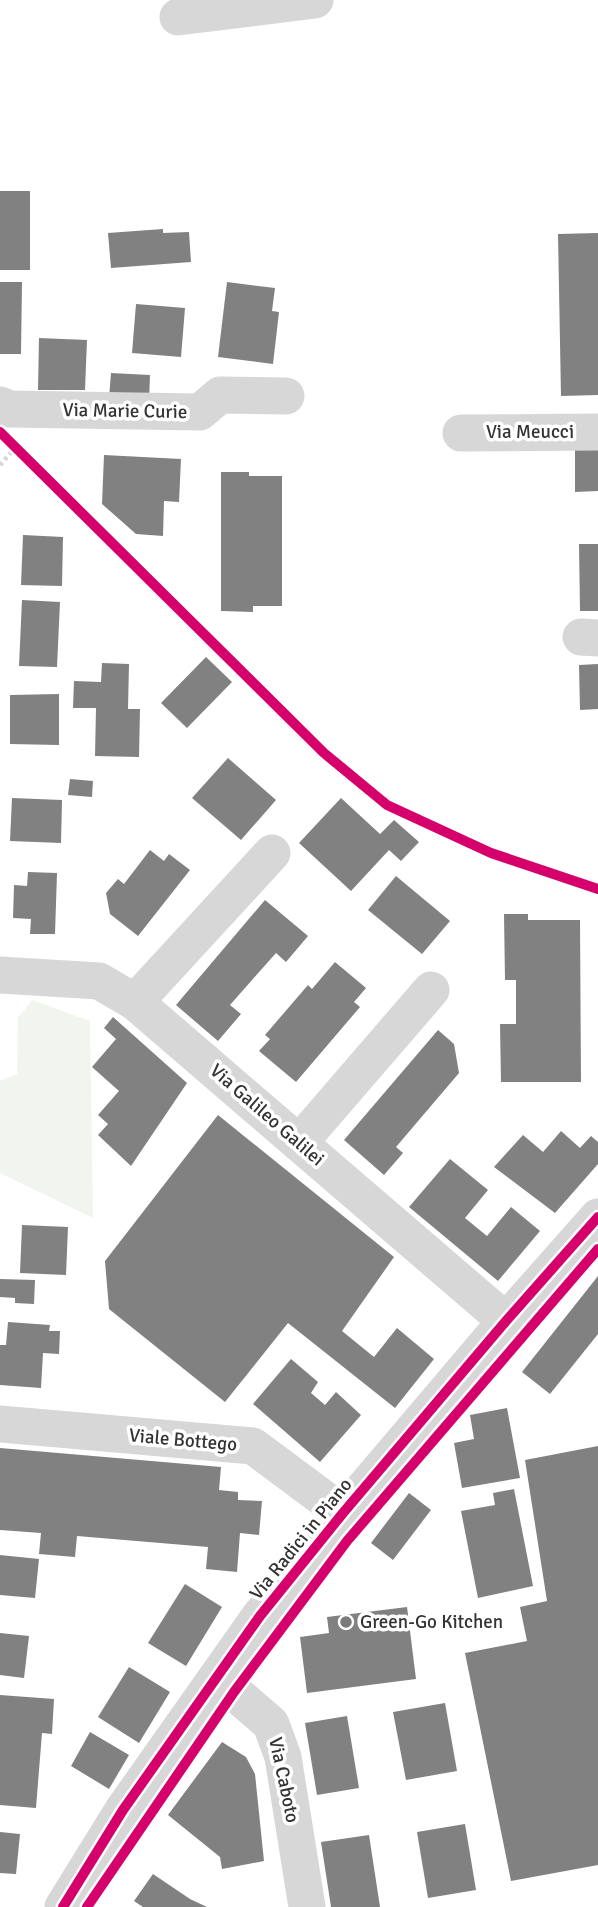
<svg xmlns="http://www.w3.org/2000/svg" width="598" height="1907" font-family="Signika,sans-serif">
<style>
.green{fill:#f1f5ed}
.building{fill:#818181}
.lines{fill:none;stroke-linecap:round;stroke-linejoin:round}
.path{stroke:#d6d6d6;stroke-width:4.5;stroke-dasharray:3.5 3.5;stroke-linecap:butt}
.minor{stroke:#d7d7d7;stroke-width:37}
.cycleway-casing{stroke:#fff;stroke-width:15}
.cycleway{stroke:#d6006c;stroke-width:10}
.poi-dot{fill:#7a7a7a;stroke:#fff;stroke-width:2.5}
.labels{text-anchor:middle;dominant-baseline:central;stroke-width:7;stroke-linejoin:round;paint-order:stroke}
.street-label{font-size:19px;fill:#333;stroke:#fff}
.poi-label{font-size:19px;fill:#333;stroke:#fff;text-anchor:start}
</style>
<rect width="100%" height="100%" fill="#fff"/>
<!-- green -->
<path class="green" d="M32 1000 90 1021 93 1218 0 1173V1081L17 1074 18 1018Z"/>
<!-- building -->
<g class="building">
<rect x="0" y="191" width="30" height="79"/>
<path d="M163 229V233L189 232 191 262 111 268 108 233Z"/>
<path d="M598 233V395L561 396 558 234Z"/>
<path d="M0 282H22L21 354H0Z"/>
<path d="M227 282 275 288 272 311 279 312 273 364 218 357Z"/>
<path d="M136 304 185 308 181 357 132 353Z"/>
<path d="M39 338 87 340 85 390H38Z"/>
<path d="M111 373 150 375 149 400 109 398Z"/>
<path d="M575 448H598V491L575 492Z"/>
<path d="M104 455 181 459 179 502 164 501 163 536 136 534 102 504Z"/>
<path d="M221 472H249V476H282V606H253V612L221 611Z"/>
<path d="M23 535 63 537 62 586 21 585Z"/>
<path d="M579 544H598V611H580Z"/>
<path d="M22 600 60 602 57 667 19 666Z"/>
<path d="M206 657 232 682 187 728 161 703Z"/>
<path d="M102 663 129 664 128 709H140L139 757 95 756 96 708H73L74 681 101 682Z"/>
<path d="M598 664V709L580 710 579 665Z"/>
<path d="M59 694V745L10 744V695Z"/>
<path d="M228 758 276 800 241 840 192 798Z"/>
<path d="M70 779 93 781 92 797 68 795Z"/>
<path d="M12 798 62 800 61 843 10 841Z"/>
<path d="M341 798 380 834 394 820 419 842 401 861 389 850 351 891 299 843Z"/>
<path d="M150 850 164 861 169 854 190 870 138 936 110 914 106 893 118 879 124 884Z"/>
<path d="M28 872 57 873 55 934H30L31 919 13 918 14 885 27 886Z"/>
<path d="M396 876 450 921 422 954 368 910Z"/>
<path d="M265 900 308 936 286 962 276 953 230 1005 241 1014 218 1041 176 1005Z"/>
<path d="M504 914H528V920H580L581 1082H501L500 1024H516V980H505Z"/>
<path d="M335 962 366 988 354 1002 360 1007 296 1082 259 1051 270 1039 265 1035 308 985 312 989Z"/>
<path d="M113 1017 187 1083 131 1166 98 1135 108 1124 98 1115 119 1091 92 1067 116 1039 104 1028Z"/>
<path d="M438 1030 454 1044 459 1073 396 1147 403 1153 384 1175 344 1140Z"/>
<path d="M218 1115 394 1257 342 1331 374 1357 397 1328 434 1359 395 1408 288 1323 225 1402 109 1309 105 1261Z"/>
<path d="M561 1131 580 1148 591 1136 598 1142V1164L555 1213 494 1167 523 1135 543 1152Z"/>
<path d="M450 1159 488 1190 465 1218 487 1236 511 1207 540 1231 498 1281 409 1207Z"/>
<path d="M22 1225 68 1227 66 1275 20 1273Z"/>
<path d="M598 1276V1334L550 1394 522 1372Z"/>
<path d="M0 1279 35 1280 34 1304 15 1303V1298L0 1297Z"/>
<path d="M8 1322 50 1325 49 1331H60L59 1354 43 1353 41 1388 0 1385V1345H6Z"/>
<path d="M291 1359 318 1382 311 1393 325 1405 336 1392 361 1415 320 1462 253 1404Z"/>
<path d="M507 1408 520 1478 462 1488 454 1443 474 1439 470 1415Z"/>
<path d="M598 1446V1865L511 1881 465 1653 527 1641 520 1607 547 1601 525 1460Z"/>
<path d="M0 1448 221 1467 219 1490 238 1492V1500L262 1501 259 1535 240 1533 237 1572 206 1569 208 1547 77 1536 75 1557 39 1554 41 1533 0 1530Z"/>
<path d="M514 1489 533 1586 478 1598 461 1511 495 1505 493 1493Z"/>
<path d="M409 1493 431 1510 393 1560 371 1543Z"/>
<path d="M0 1555 39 1559 35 1598 0 1595Z"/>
<path d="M185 1584 222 1607 186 1666 148 1643Z"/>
<path d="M407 1607 416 1679 307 1693 300 1637 329 1633 327 1617Z"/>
<path d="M0 1633 29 1636 24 1678 0 1675Z"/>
<path d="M129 1667 170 1692 139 1743 98 1717Z"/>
<path d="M0 1695 54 1699 52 1734 42 1733 36 1808 0 1805Z"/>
<path d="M445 1703 457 1771 406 1780 393 1712Z"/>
<path d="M347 1716 359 1788 317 1795 305 1723Z"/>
<path d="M90 1732 129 1755 109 1789 71 1766Z"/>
<path d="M222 1742 246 1757 255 1774 264 1861 222 1869 220 1857 168 1815Z"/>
<path d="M465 1824 476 1890 428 1898 417 1832Z"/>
<path d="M0 1832 20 1834 16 1874 0 1873Z"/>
<path d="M369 1835 380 1907H331L321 1842Z"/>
<path d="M153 1874 190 1899 207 1907H143L134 1901Z"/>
</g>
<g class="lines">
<!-- path -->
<path class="path" d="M0 465 16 447"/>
<!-- minor -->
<g class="minor">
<path d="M178 17 315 0"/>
<path d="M0 405 10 409 200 412 220 395 286 396"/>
<path d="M461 433 598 432"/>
<path d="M581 637 598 638"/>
<path d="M0 975 99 981 135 1002 506 1321"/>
<path d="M135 1002 272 853"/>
<path d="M299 1143 431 990"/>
<path d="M0 1424 253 1446 343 1513"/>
<path d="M216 1680 234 1692 271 1724 283 1757 307 1907"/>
<path d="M63 1907 123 1810 260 1616 343 1513 506 1321 598 1217"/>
</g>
<defs>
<g id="cycleway">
<path d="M0 432 324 753 387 805 491 853 598 889"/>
<path d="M63 1907 123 1810 260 1616 343 1513 506 1321 598 1217"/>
<path d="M87 1907 234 1692 347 1541 598 1249"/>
</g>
</defs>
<!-- cycleway casing -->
<use href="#cycleway" class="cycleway-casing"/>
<!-- cycleway -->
<use href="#cycleway" class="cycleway"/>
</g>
<!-- markers -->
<circle class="poi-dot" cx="346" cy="1622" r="7"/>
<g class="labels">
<!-- street labels -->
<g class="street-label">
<text transform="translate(125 411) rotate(1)">Via Marie Curie</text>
<text x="530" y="432">Via Meucci</text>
<text transform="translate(267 1115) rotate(41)">Via Galileo Galilei</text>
<text transform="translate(183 1440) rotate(5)">Viale Bottego</text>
<text transform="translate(301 1539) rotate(-51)">Via Radici in Piano</text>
<text transform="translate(284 1780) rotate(78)">Via Caboto</text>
</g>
<!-- poi labels -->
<g class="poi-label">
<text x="360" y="1622">Green-Go Kitchen</text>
</g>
</g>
</svg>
